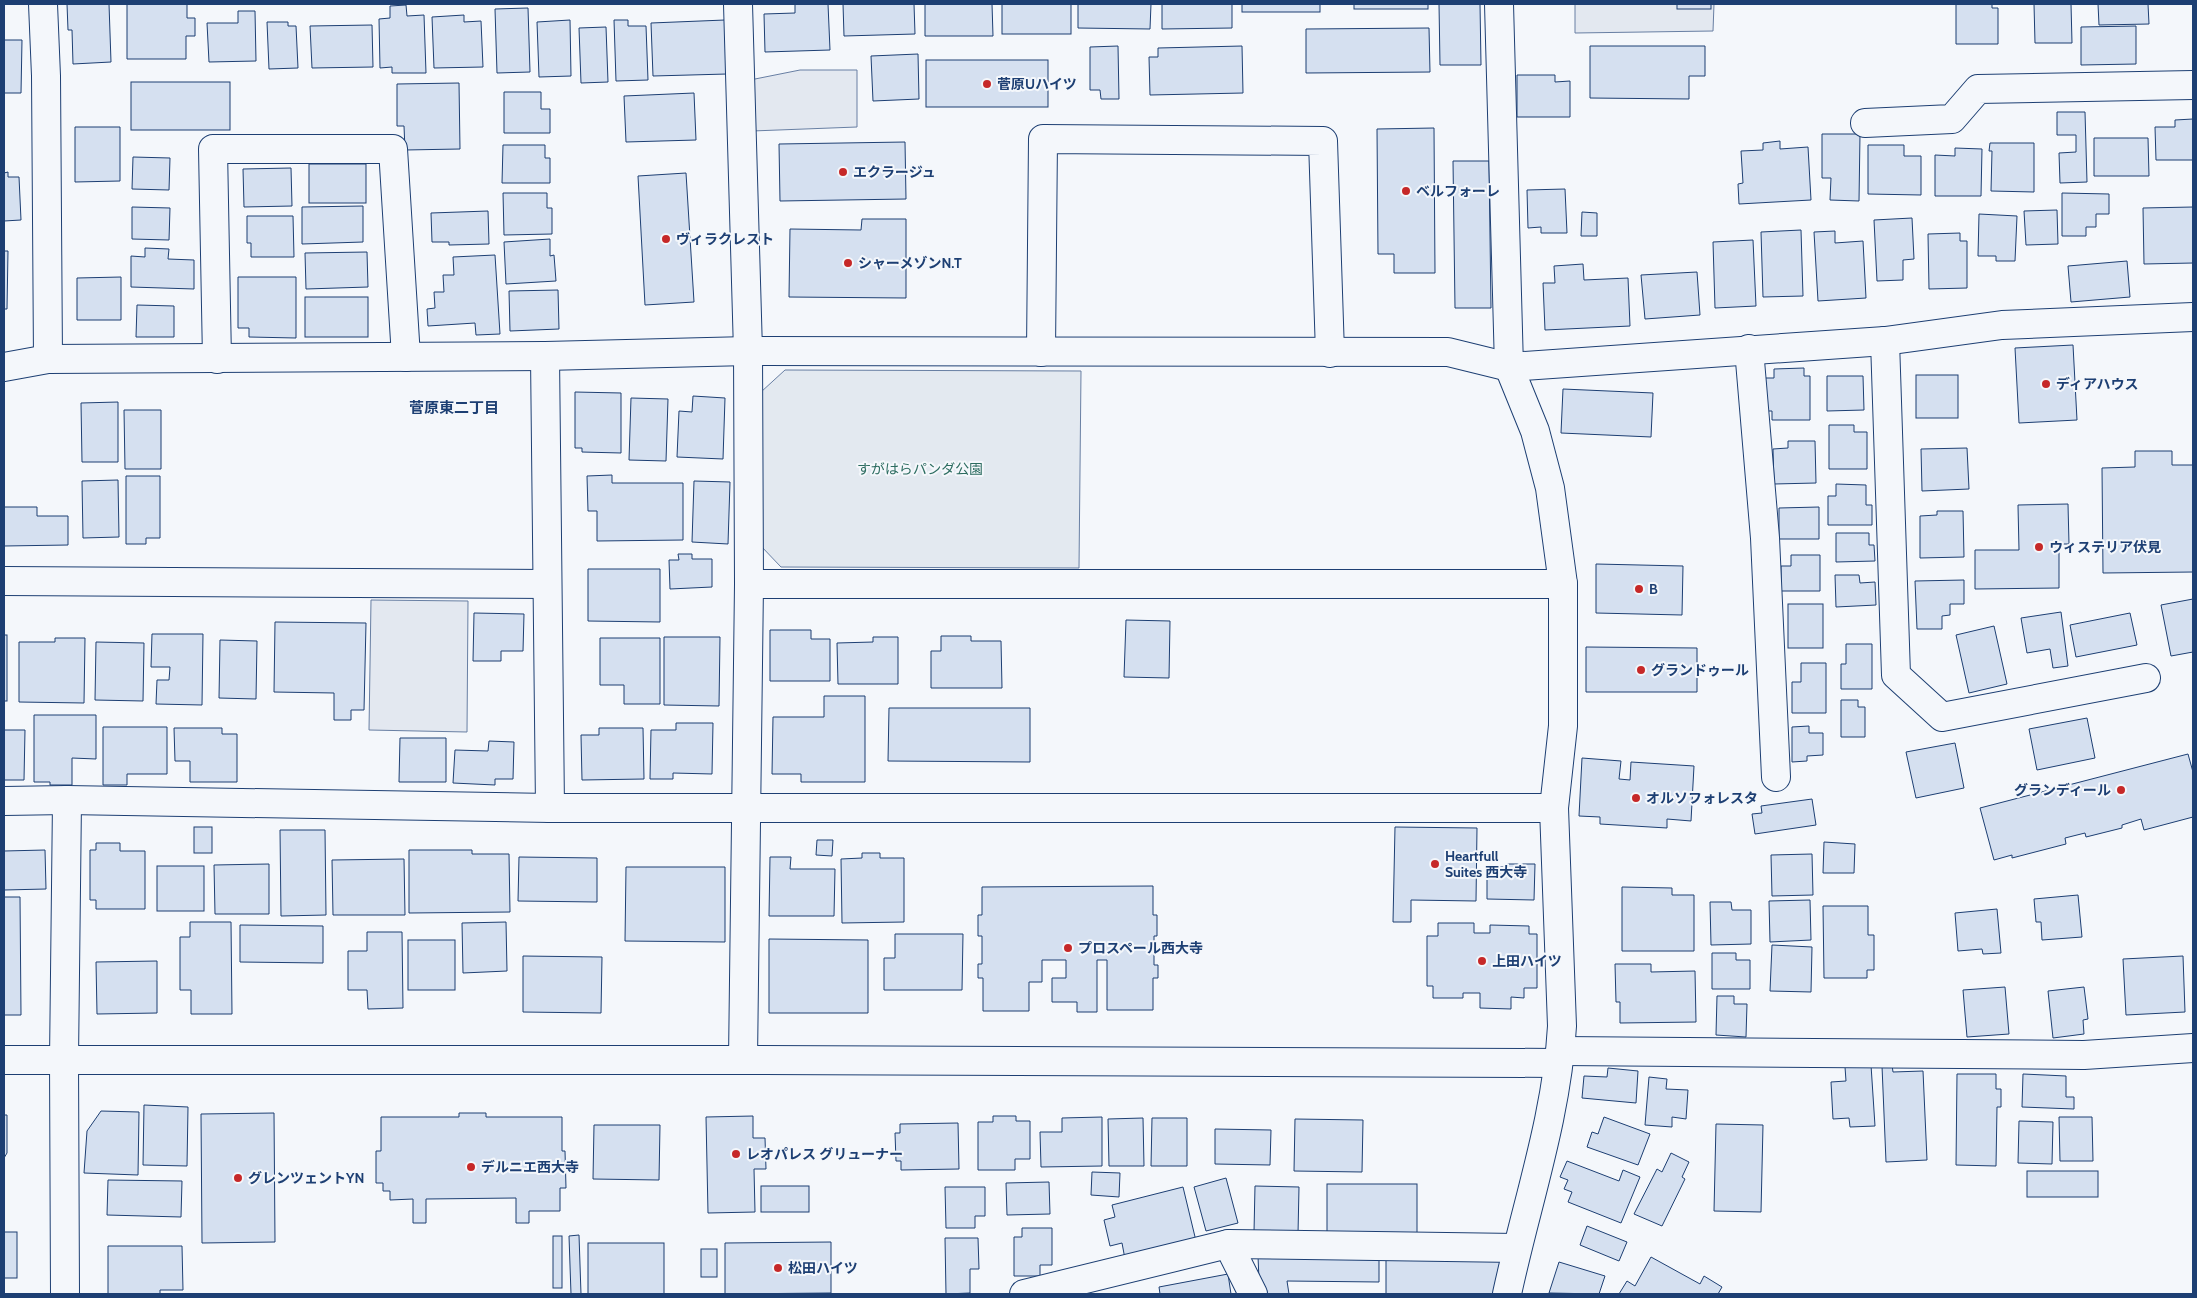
<svg xmlns="http://www.w3.org/2000/svg" width="2197" height="1298" font-family="Cabin,'Noto Sans JP',sans-serif">
<style>
.green{fill:#e3e9f0;stroke:#687fa3}
.parking{fill:#e3e8f0;stroke:#687fa3}
.building{fill:#d5e0f0;stroke:#1d3f73}
.lines{fill:none;stroke-linecap:round;stroke-linejoin:round}
.street-casing{stroke:#1d3f73;stroke-width:30}
.secondary-casing{stroke:#1d3f73;stroke-width:30}
.street{stroke:#f4f7fb;stroke-width:28}
.secondary{stroke:#f4f7fb;stroke-width:28}
.poi-dot{fill:#c62828;stroke:#f4f7fb;stroke-width:2}
.labels{text-anchor:middle;dominant-baseline:central;stroke-width:4;stroke-linejoin:round;paint-order:stroke}
.poi-label{font-size:14px;font-weight:bold;fill:#1d3f73;stroke:#f4f7fb;text-anchor:start}
.park-label{font-size:14px;fill:#2c6c60;stroke:#f4f7fb}
.neighbourhood-label{font-size:15px;font-weight:bold;fill:#1d3f73;stroke:#f4f7fb}
</style>
<rect width="100%" height="100%" fill="#f4f7fb"/>
<!-- green -->
<path class="green" d="M785 370 1081 371 1079 568 781 567 760 545 761 392Z"/>
<!-- parking -->
<g class="parking">
<path d="M1575 4H1714L1713 31 1575 33Z"/>
<path d="M800 70H857V127L752 131 750 80Z"/>
<path d="M371 600 468 601 467 732 369 730Z"/>
</g>
<!-- building -->
<g class="building">
<path d="M67 4H109L111 62 73 64 72 30H68Z"/>
<path d="M127 4H187V18H195V36H186V59H127Z"/>
<path d="M795 4H828L830 50 765 52 764 14 795 13Z"/>
<path d="M843 4H914L915 34 844 36Z"/>
<path d="M925 4H992L993 36H925Z"/>
<rect x="1002" y="4" width="69" height="30"/>
<path d="M1078 4H1151L1150 29 1078 28Z"/>
<path d="M1162 4H1232V28L1162 29Z"/>
<rect x="1242" y="4" width="78" height="8"/>
<rect x="1354" y="4" width="74" height="5"/>
<path d="M1439 4H1480L1481 65H1440Z"/>
<rect x="1677" y="4" width="34" height="5"/>
<path d="M1956 4H1992V8H1998V44H1956Z"/>
<path d="M2034 4H2071L2072 43H2035Z"/>
<path d="M2098 4H2148L2149 24 2099 25Z"/>
<path d="M406 5 407 16 424 15 426 73H392V67L380 68 379 19 390 18V6Z"/>
<path d="M528 8 530 72 497 73 495 9Z"/>
<path d="M238 11H255L256 61 209 62 207 23H238Z"/>
<path d="M464 15V22L481 21 483 67 434 68 432 17Z"/>
<path d="M570 20 571 76 539 77 537 22Z"/>
<path d="M614 20H628V26H646L648 80 616 81Z"/>
<path d="M725 20 727 74 653 76 651 23Z"/>
<path d="M267 22H288V26H296L298 68 269 69Z"/>
<path d="M372 25 373 67 312 68 310 26Z"/>
<path d="M2136 26V64L2081 65V27Z"/>
<path d="M606 27 608 82 581 83 579 28Z"/>
<path d="M1429 28 1430 72 1306 73V29Z"/>
<path d="M4 40H22L21 93H4Z"/>
<path d="M1118 46 1119 99H1101L1100 90H1090V47Z"/>
<path d="M1242 46 1243 93 1150 95 1149 57H1158V48Z"/>
<path d="M1590 46H1705V76H1689V99L1590 98Z"/>
<path d="M918 54 919 99 873 101 871 56Z"/>
<rect x="926" y="60" width="122" height="47"/>
<path d="M1517 75H1555V82L1570 81V117H1517Z"/>
<rect x="131" y="82" width="99" height="48"/>
<path d="M459 83 460 149 405 150 404 126H397V84Z"/>
<path d="M504 92H541V109H550V133H504Z"/>
<path d="M694 93 696 140 626 142 624 96Z"/>
<path d="M2057 112H2085L2087 182 2060 183 2059 153 2076 152V135H2057Z"/>
<path d="M2193 119V160H2156L2155 127H2175V120Z"/>
<path d="M75 127H120V181L75 182Z"/>
<path d="M1434 128 1435 273H1394V254H1378L1377 129Z"/>
<path d="M1822 134H1860L1859 201 1830 200 1831 178H1822Z"/>
<path d="M2094 138H2148L2149 176H2094Z"/>
<path d="M1780 141V149L1808 147 1811 200 1739 204 1738 184 1743 183 1741 151 1763 150V143Z"/>
<path d="M905 142 906 199 780 201 779 144Z"/>
<path d="M1990 143H2034V192L1991 191 1992 151H1989Z"/>
<path d="M503 145H545V158H550V183H502Z"/>
<path d="M1868 145H1904V156H1921V195L1868 194Z"/>
<path d="M1955 148 1982 149 1981 196H1935V155L1955 156Z"/>
<path d="M133 157 170 158 169 190 132 189Z"/>
<path d="M1453 161H1489L1491 308H1455Z"/>
<rect x="309" y="164" width="57" height="39"/>
<path d="M291 168 292 206 244 207 243 169Z"/>
<path d="M8 172V177H19L21 220 4 221V173Z"/>
<path d="M686 173 694 302 645 305 638 176Z"/>
<path d="M1565 189 1567 233H1541V227L1528 228 1527 190Z"/>
<path d="M503 193H547V208H552V234L504 235Z"/>
<path d="M2062 193 2109 194V214H2096V227H2086V236H2062Z"/>
<path d="M363 206V242L302 244V207Z"/>
<path d="M132 207 170 208 169 240 132 239Z"/>
<path d="M2193 207V263L2144 264 2143 208Z"/>
<path d="M2057 210 2058 244 2026 245 2024 211Z"/>
<path d="M488 211 489 244 449 245V242H432L431 213Z"/>
<path d="M1582 212 1597 213V236H1581Z"/>
<path d="M1979 214 2017 216 2015 261H1996V256H1978Z"/>
<path d="M247 216H293L294 257H251V243H247Z"/>
<path d="M1912 218 1914 259 1903 260V280L1877 281 1874 220Z"/>
<path d="M862 219H906V298L789 297 790 229 861 230Z"/>
<path d="M1801 230 1803 296 1763 297 1761 232Z"/>
<path d="M1835 231V243L1863 241 1866 298 1818 301 1814 232Z"/>
<path d="M1960 233V241H1967V288L1929 289 1928 234Z"/>
<path d="M550 239V256L554 255 556 281 506 284 504 242Z"/>
<path d="M1753 240 1756 306 1715 308 1713 242Z"/>
<path d="M145 248 169 249 168 259 194 260V289L131 287V256L145 257Z"/>
<path d="M4 251H8L7 309H4Z"/>
<path d="M367 252 368 287 306 289 305 253Z"/>
<path d="M495 255 500 334 476 335 475 323 428 326 427 309 435 308 434 292H444L443 275H454L453 257Z"/>
<path d="M2127 261 2130 297 2071 302 2068 266Z"/>
<path d="M1583 264 1584 280 1628 278 1630 326 1545 330 1543 283H1555L1554 266Z"/>
<path d="M1697 272 1700 315 1645 319 1641 275Z"/>
<path d="M121 277V320H77V278Z"/>
<path d="M238 277H296V338L249 337V328H238Z"/>
<path d="M558 290 559 329 510 331 509 291Z"/>
<rect x="305" y="297" width="63" height="40"/>
<path d="M137 305 174 306V337H136Z"/>
<path d="M2073 345 2077 420 2019 423 2015 348Z"/>
<path d="M1804 368V376H1810V420H1772V411H1765V378H1774V369Z"/>
<rect x="1916" y="375" width="42" height="43"/>
<path d="M1827 376H1863L1864 410 1827 411Z"/>
<path d="M1563 389 1653 393 1651 437 1561 433Z"/>
<path d="M575 392 621 393V453L582 452V448H575Z"/>
<path d="M693 396 725 398 723 459 677 457 679 411 692 412Z"/>
<path d="M631 398 668 399 666 461 629 460Z"/>
<path d="M118 402V462H82L81 403Z"/>
<path d="M124 410H161V469H125Z"/>
<path d="M1829 425H1854V432H1867V469H1829Z"/>
<path d="M1788 441H1815L1816 483 1774 484 1773 449 1788 448Z"/>
<path d="M1967 448 1969 489 1922 491 1921 449Z"/>
<path d="M2135 451H2172V465H2193V572L2103 573 2102 468 2135 467Z"/>
<path d="M612 475V483H683V540L597 541V511H588L587 476Z"/>
<path d="M126 476H160V538H146V544H126Z"/>
<path d="M118 480 119 537 83 538 82 481Z"/>
<path d="M694 481 730 482 728 544 692 542Z"/>
<path d="M1836 484 1866 485V505H1872V525H1828V496H1836Z"/>
<path d="M2068 504 2069 544H2059V588L1975 589V550H2019L2018 505Z"/>
<path d="M4 507H37V516H68V545L4 546Z"/>
<path d="M1819 507V539H1779V508Z"/>
<path d="M1937 511H1963L1964 557 1920 558V516L1937 515Z"/>
<path d="M1836 533H1869V545H1874L1875 561 1836 562Z"/>
<path d="M678 554H692V559H712V587L670 589 669 560H679Z"/>
<path d="M1791 555H1820V591H1781V566H1791Z"/>
<path d="M1596 564 1683 566 1682 615 1596 613Z"/>
<path d="M588 569H660V622L588 621Z"/>
<path d="M1835 575H1859L1860 583 1875 582 1876 605 1836 607Z"/>
<path d="M1964 580V604H1950V615L1942 616V629H1917L1915 581Z"/>
<path d="M2193 599V652L2171 656 2161 605Z"/>
<rect x="1788" y="604" width="35" height="44"/>
<path d="M2061 612 2068 666 2053 668 2050 649 2027 653 2021 618Z"/>
<path d="M474 613 524 614 523 651H501V661H473Z"/>
<path d="M2130 613 2137 645 2076 657 2070 625Z"/>
<path d="M1126 620 1170 621 1169 678 1124 677Z"/>
<path d="M275 622 366 623 364 710H351V720H334V693L274 692Z"/>
<path d="M1994 626 2007 684 1969 693 1956 635Z"/>
<path d="M770 630H811V639H830V681H770Z"/>
<path d="M152 634H203L202 705 156 704 157 680H169L170 667H151Z"/>
<rect x="4" y="635" width="3" height="66"/>
<path d="M941 636H971V641H1001L1002 688H931V651H941Z"/>
<path d="M664 637H720L719 706 664 705Z"/>
<path d="M873 637H898V684H838L837 643 873 642Z"/>
<path d="M55 638H85L84 703 19 702V642H55Z"/>
<path d="M600 638H660V704H624V685H600Z"/>
<path d="M220 640 257 641 256 699 219 698Z"/>
<path d="M96 642 144 643 143 701 95 700Z"/>
<path d="M1846 644H1872V689H1841V664H1846Z"/>
<path d="M1586 647 1697 648V692H1586Z"/>
<path d="M1801 663H1826V713H1792V682H1801Z"/>
<path d="M824 696H865V782H801V774H772L773 717H824Z"/>
<path d="M1841 700H1858V707H1865V737H1841Z"/>
<path d="M889 708H1030V762L888 761Z"/>
<path d="M34 715H96V759L72 758V785H50V782H34Z"/>
<path d="M2087 718 2095 758 2037 770 2029 729Z"/>
<path d="M676 723H713L712 774 673 773V779H650L651 730H676Z"/>
<path d="M1809 726V733H1823V755L1807 756V761L1792 762V727Z"/>
<path d="M103 727H167V774H127V785H103Z"/>
<path d="M174 728H222V734H237V782H190V761H175Z"/>
<path d="M599 728H643L644 779 582 780 581 735H599Z"/>
<path d="M4 730H25L24 780H4Z"/>
<path d="M400 738H446V782H399Z"/>
<path d="M489 741 514 742 513 779H495V785L453 783 455 750 488 751Z"/>
<path d="M1955 743 1964 788 1916 798 1906 752Z"/>
<path d="M2188 754 2193 772V817L2144 830 2141 819 2122 825V828L2086 837 2085 833 2065 838 2066 844 2012 858V855L1994 860 1980 808Z"/>
<path d="M1582 758 1621 761 1619 779 1630 780 1631 762 1694 766 1691 821 1667 819V828L1600 824V817L1579 816Z"/>
<path d="M1812 799 1816 825 1755 834 1752 814 1762 813 1761 806Z"/>
<rect x="194" y="827" width="18" height="26"/>
<path d="M1395 827 1477 828 1476 901 1411 900V922H1393Z"/>
<path d="M280 830H325L326 915 281 916Z"/>
<path d="M817 840H833L832 856 816 855Z"/>
<path d="M1824 842 1855 844 1854 873H1823Z"/>
<path d="M96 843H120V851H145V909H96V900H90V850H96Z"/>
<path d="M45 850 46 889 4 890V851Z"/>
<path d="M409 850H472V854H509L510 912 409 913Z"/>
<path d="M862 853H880V858H904V922L842 923 841 859 862 858Z"/>
<path d="M1812 854 1813 895 1772 896 1771 855Z"/>
<path d="M519 857 597 858V902L518 901Z"/>
<path d="M770 857H791L790 869H835L834 916H769Z"/>
<path d="M404 859 405 915H333L332 860Z"/>
<path d="M269 864V914H215L214 865Z"/>
<path d="M1505 864H1535L1534 900 1487 899V867H1505Z"/>
<rect x="157" y="866" width="47" height="45"/>
<path d="M626 867H725V942L625 941Z"/>
<path d="M1153 886V915H1157V936H1154V965H1158V978H1153V1010H1107V960H1097V1012H1077V1002H1052V978H1066V960H1042V982H1029V1011H983V978H978V964H982V936H978V915H982V887Z"/>
<path d="M1622 887 1672 888V895H1694V951H1622Z"/>
<path d="M2078 895 2082 937 2042 940 2041 922H2036L2034 899Z"/>
<path d="M4 897H20L21 1015H4Z"/>
<path d="M1810 900 1811 940 1770 942 1769 901Z"/>
<path d="M1710 902H1731L1732 910H1751V944L1711 945Z"/>
<path d="M1823 906H1868V935H1874V970H1867V978H1824Z"/>
<path d="M1997 909 2001 953 1983 954 1982 949 1958 951 1955 913Z"/>
<path d="M190 922H231L232 1014H191V990H180V937H190Z"/>
<path d="M506 922 507 971 463 973 462 923Z"/>
<path d="M1438 923H1474V933H1490V925L1529 926V934H1537V988H1524V998L1511 997V1009L1480 1008V993H1463V998H1433V986H1427V936H1438Z"/>
<path d="M240 925 323 926V963L240 962Z"/>
<path d="M367 932H402L403 1008 368 1009 367 990H348V951H367Z"/>
<path d="M895 934H963L962 990H884V958H895Z"/>
<path d="M769 939 868 940V1013H769Z"/>
<rect x="408" y="940" width="47" height="50"/>
<path d="M1772 945 1812 947 1811 992 1770 991Z"/>
<path d="M1712 953H1736V960H1750V989H1712Z"/>
<path d="M523 956 602 957 601 1013 523 1012Z"/>
<path d="M2183 956 2185 1012 2126 1015 2123 959Z"/>
<path d="M157 961V1013L97 1014 96 962Z"/>
<path d="M1615 964H1651V972L1695 971 1696 1022 1620 1023V1002H1616Z"/>
<path d="M2005 987 2009 1034 1967 1037 1963 990Z"/>
<path d="M2084 987 2088 1019 2083 1020 2084 1034 2053 1038 2048 991Z"/>
<path d="M1717 996H1734V1004H1747L1746 1037 1716 1035Z"/>
<path d="M1871 1065 1875 1126 1850 1127 1849 1118 1833 1119 1831 1082 1846 1081 1845 1067Z"/>
<path d="M1892 1065 1893 1072 1923 1071 1927 1160 1886 1162 1882 1066Z"/>
<path d="M1608 1068 1638 1071 1636 1103 1582 1098 1584 1076 1607 1077Z"/>
<path d="M1957 1074H1996V1089H2001V1107H1997L1996 1166 1956 1165Z"/>
<path d="M2023 1074 2066 1076V1097H2074V1109L2022 1107Z"/>
<path d="M1649 1077 1667 1079 1666 1089 1688 1090 1686 1119 1672 1117V1127L1645 1125Z"/>
<path d="M144 1105 188 1107 187 1166 143 1165Z"/>
<path d="M101 1111 139 1112 138 1175 84 1173 87 1131Z"/>
<path d="M274 1113 275 1242 202 1243 201 1114Z"/>
<path d="M459 1113H486V1117H562V1151H565L566 1188H560V1211H529V1223H516V1198L426 1199V1223H413V1199L390 1200V1191H383V1183H376V1151H381V1117H459Z"/>
<path d="M4 1115H7V1153L4 1158Z"/>
<path d="M753 1116V1138H765L766 1169H754L755 1212 708 1213 706 1117Z"/>
<path d="M993 1116H1016V1121H1030V1159H1015V1170H978V1122H993Z"/>
<path d="M1102 1117V1166L1041 1167 1040 1132H1062V1118Z"/>
<path d="M1604 1117 1650 1134 1638 1165 1587 1147 1592 1132 1598 1134Z"/>
<path d="M2059 1117H2092L2093 1161H2060Z"/>
<path d="M1143 1118 1144 1166H1109L1108 1119Z"/>
<path d="M1152 1118H1187V1166H1151Z"/>
<path d="M1295 1119 1363 1120 1362 1172 1294 1171Z"/>
<path d="M2019 1121 2053 1122 2052 1164 2018 1163Z"/>
<path d="M958 1123 959 1169 901 1170V1161H896L895 1133H900V1124Z"/>
<path d="M1716 1124 1763 1125 1761 1212 1714 1211Z"/>
<path d="M594 1125H660L659 1180 593 1179Z"/>
<path d="M1215 1129 1271 1130 1270 1165 1215 1164Z"/>
<path d="M1671 1153 1689 1162 1682 1177 1685 1179 1662 1226 1634 1214 1657 1169 1662 1172Z"/>
<path d="M1567 1161 1619 1181 1623 1170 1640 1177 1621 1223 1568 1202 1572 1192 1564 1189 1568 1180 1560 1177Z"/>
<rect x="2027" y="1171" width="71" height="26"/>
<path d="M1092 1172 1120 1173 1119 1197 1091 1195Z"/>
<path d="M1226 1178 1238 1223 1206 1231 1194 1187Z"/>
<path d="M108 1180 182 1181 181 1217 107 1215Z"/>
<path d="M1049 1182 1050 1214 1007 1215 1006 1183Z"/>
<rect x="1327" y="1184" width="90" height="50"/>
<rect x="761" y="1186" width="48" height="26"/>
<path d="M1255 1186 1299 1187 1298 1234 1254 1232Z"/>
<path d="M945 1187H985V1216H975V1228H946Z"/>
<path d="M1183 1187 1196 1241 1125 1259 1122 1243 1110 1246 1104 1220 1115 1217 1112 1205Z"/>
<path d="M1587 1226 1627 1242 1619 1261 1580 1245Z"/>
<path d="M1022 1228H1052V1265H1040V1276H1014V1237H1022Z"/>
<rect x="4" y="1232" width="13" height="46"/>
<path d="M579 1235 581 1294H571L569 1236Z"/>
<rect x="553" y="1236" width="9" height="52"/>
<path d="M945 1238H978L979 1269H970V1293L946 1294Z"/>
<path d="M831 1242V1293L725 1294V1243Z"/>
<rect x="588" y="1243" width="76" height="51"/>
<path d="M108 1246H182L183 1290H160V1294H108Z"/>
<rect x="701" y="1249" width="16" height="28"/>
<path d="M1258 1256 1379 1258V1282L1287 1281 1289 1294H1263L1259 1280Z"/>
<path d="M1386 1257 1500 1258 1501 1294H1386Z"/>
<path d="M1651 1257 1700 1284 1704 1276 1722 1287 1718 1294H1619L1627 1281 1635 1286Z"/>
<path d="M1559 1262 1605 1276 1599 1294 1549 1293Z"/>
<path d="M1228 1274 1231 1294H1160L1159 1287Z"/>
</g>
<g class="lines">
<defs>
<g id="street">
<path d="M43 4 46 76 48 359"/>
<path d="M738 4 748 351 749 584 743 1060"/>
<path d="M1499 4 1509 367 1535 431 1550 488 1563 584V726L1554 808 1562 1026C1557 1117 1526 1205 1507 1294"/>
<path d="M1865 123 1952 119 1978 89 2193 85"/>
<path d="M1885 341 1896 675 1942 717 2146 678"/>
<path d="M1749 349 1765 538 1776 777"/>
<path d="M1041 352 1043 139 1323 141 1330 353"/>
<path d="M545 356 550 808"/>
<path d="M217 359 213 149H393L406 357"/>
<path d="M4 367 48 359 545 356 748 351 1448 352 1509 367 1885 341 2002 325 2193 317"/>
<path d="M4 581 547 584"/>
<path d="M749 584H1563"/>
<path d="M4 801 67 800 550 808H1554"/>
<path d="M1561 1051 2084 1055 2193 1048"/>
<path d="M1228 1244 1253 1294"/>
<path d="M65 1294 64 1060 67 800"/>
<path d="M1024 1294 1228 1244 1517 1248"/>
</g>
<path id="secondary" d="M4 1060H743L1558 1063"/>
</defs>
<!-- street casing -->
<use href="#street" class="street-casing"/>
<!-- secondary casing -->
<use href="#secondary" class="secondary-casing"/>
<!-- street -->
<use href="#street" class="street"/>
<!-- secondary -->
<use href="#secondary" class="secondary"/>
</g>
<!-- markers -->
<g class="poi-dot">
<circle cx="987" cy="84" r="5"/>
<circle cx="843" cy="172" r="5"/>
<circle cx="1406" cy="191" r="5"/>
<circle cx="666" cy="239" r="5"/>
<circle cx="848" cy="263" r="5"/>
<circle cx="2046" cy="384" r="5"/>
<circle cx="2039" cy="547" r="5"/>
<circle cx="1639" cy="589" r="5"/>
<circle cx="1641" cy="670" r="5"/>
<circle cx="2121" cy="790" r="5"/>
<circle cx="1636" cy="798" r="5"/>
<circle cx="1435" cy="864" r="5"/>
<circle cx="1068" cy="948" r="5"/>
<circle cx="1482" cy="961" r="5"/>
<circle cx="736" cy="1154" r="5"/>
<circle cx="471" cy="1167" r="5"/>
<circle cx="238" cy="1178" r="5"/>
<circle cx="778" cy="1268" r="5"/>
</g>
<g class="labels">
<!-- poi labels -->
<g class="poi-label">
<text x="997" y="84">菅原Uハイツ</text>
<text x="853" y="172">エクラージュ</text>
<text x="1416" y="191">ベルフォーレ</text>
<text x="676" y="239">ヴィラクレスト</text>
<text x="858" y="263">シャーメゾンN.T</text>
<text x="2056" y="384">ディアハウス</text>
<text x="2049" y="547">ウィステリア伏見</text>
<text x="1649" y="589">B</text>
<text x="1651" y="670">グランドゥール</text>
<text x="2111" y="790" text-anchor="end">グランディール</text>
<text x="1646" y="798">オルソフォレスタ</text>
<text x="1445" y="856">Heartfull<tspan x="1445" dy="16">Suites 西大寺</tspan></text>
<text x="1078" y="948">プロスペール西大寺</text>
<text x="1492" y="961">上田ハイツ</text>
<text x="746" y="1154">レオパレス グリューナー</text>
<text x="481" y="1167">デルニエ西大寺</text>
<text x="248" y="1178">グレンツェントYN</text>
<text x="788" y="1268">松田ハイツ</text>
</g>
<!-- park labels -->
<g class="park-label">
<text x="920" y="469">すがはらパンダ公園</text>
</g>
<!-- neighbourhood labels -->
<g class="neighbourhood-label">
<text x="454" y="408">菅原東二丁目</text>
</g>
</g>
<!-- border -->
<rect width="2197" height="1298" fill="none" stroke="#1d3f73" stroke-width="10"/>
</svg>
